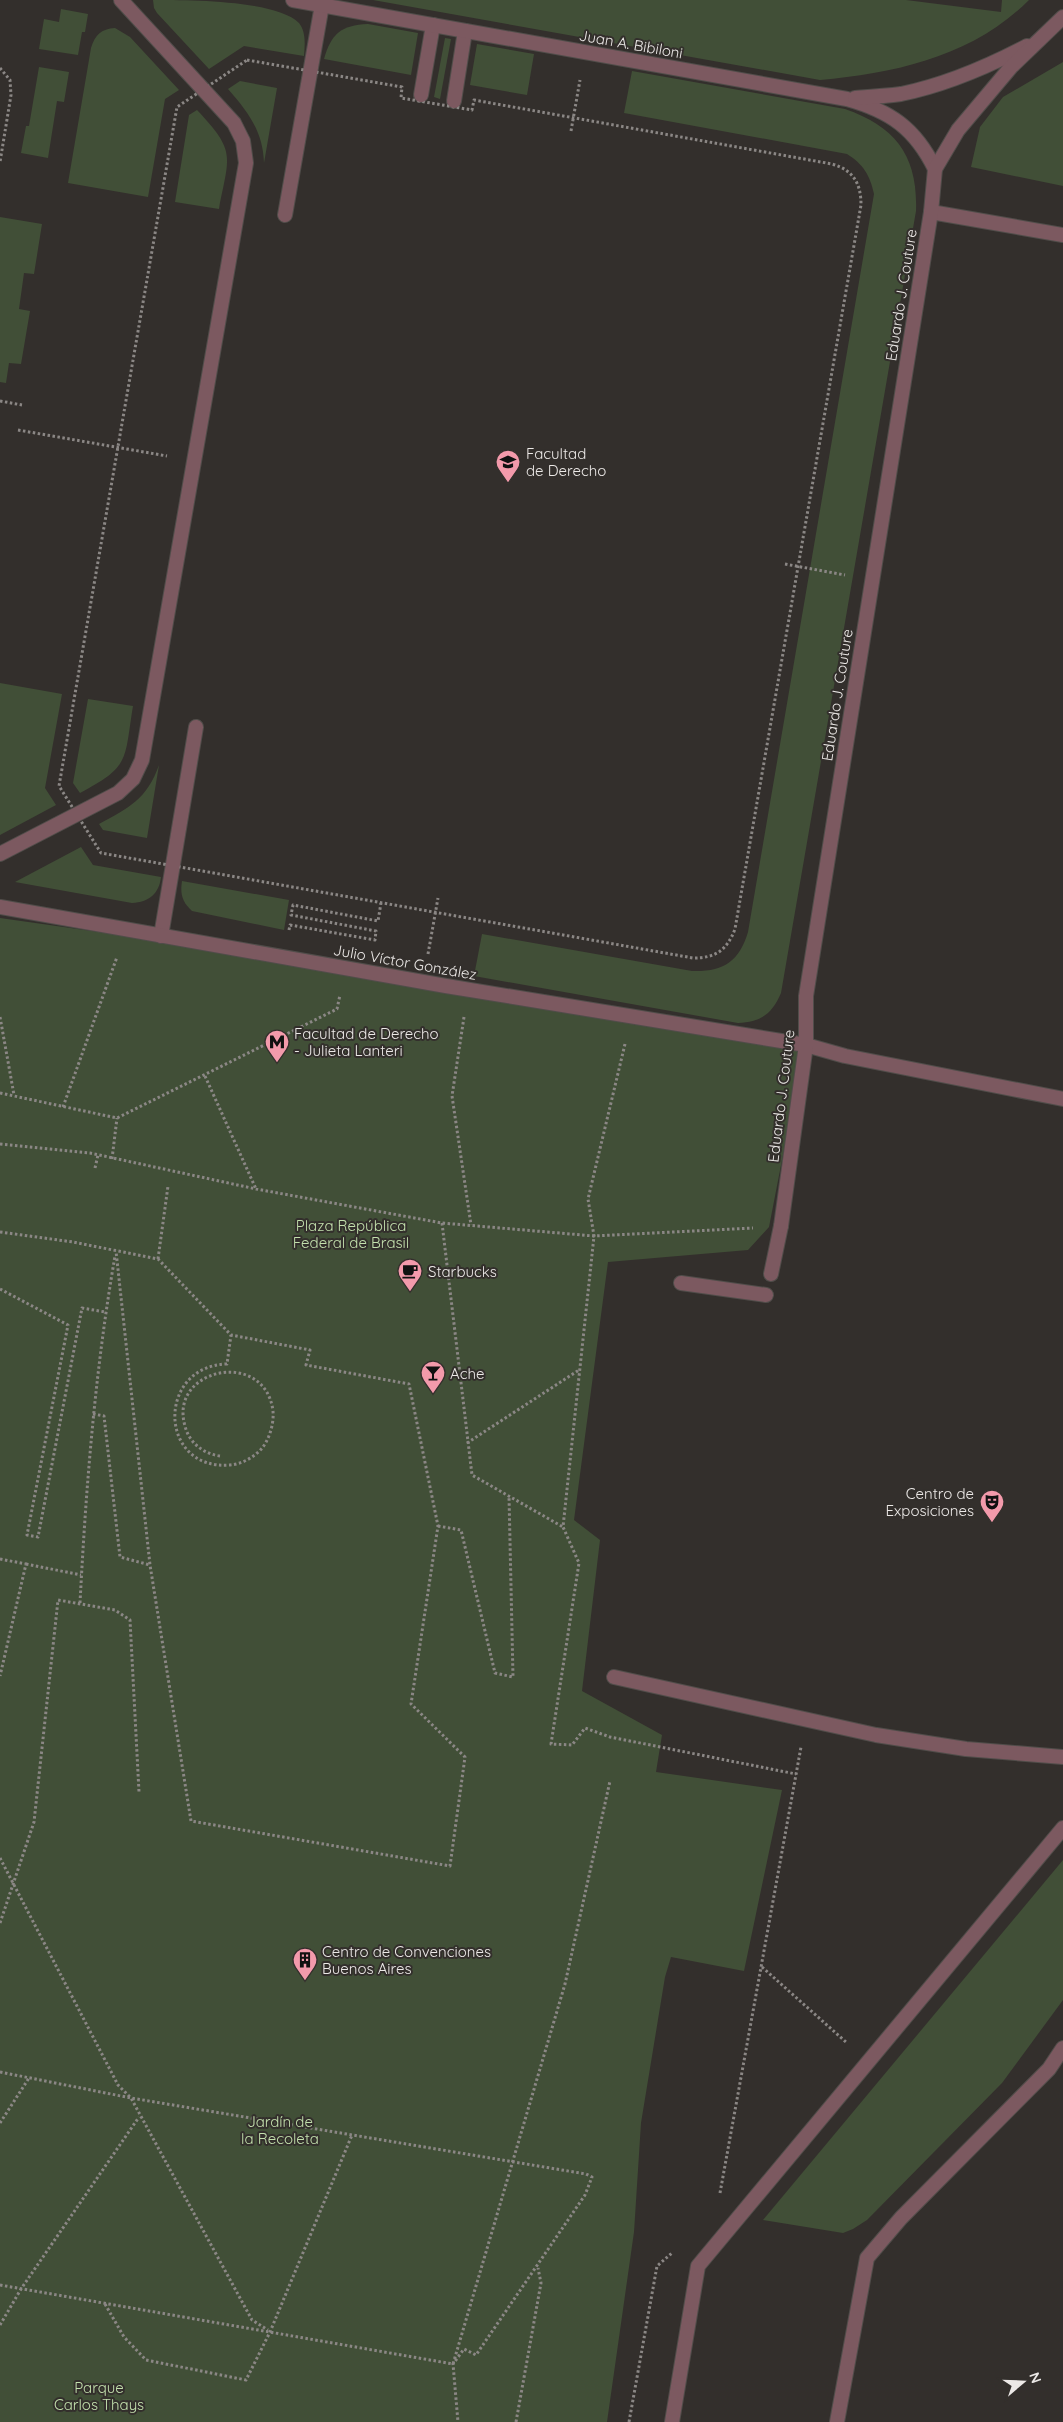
<svg xmlns="http://www.w3.org/2000/svg" width="1063" height="2422" font-family="Quicksand,sans-serif">
<style>
.green{fill:#414f37}
.lines{fill:none;stroke-linecap:round;stroke-linejoin:round}
.service-casing{stroke:#514d4a;stroke-width:16}
.minor-casing{stroke:#514d4a;stroke-width:16}
.path{stroke:#8b8785;stroke-width:3;stroke-dasharray:2.5 2.5;stroke-linecap:butt}
.service{stroke:#7c5960;stroke-width:14}
.minor{stroke:#7c5960;stroke-width:14}
.labels{text-anchor:middle;dominant-baseline:central;stroke-width:4;stroke-linejoin:round;paint-order:stroke}
.street-label{font-size:15px;fill:#ece9e7;stroke:#332f2c}
.poi-label{font-size:15px;fill:#ece9e7;stroke:#332f2c;text-anchor:start}
.park-label{font-size:15px;fill:#c3e0ad;stroke:#332f2c}
</style>
<rect width="100%" height="100%" fill="#332f2c"/>
<!-- green -->
<g class="green">
<path d="M153 0C187 0 277 0 299 23 306 32 305 44 304 56L244 46 209 69 157 13 154 8Z"/>
<path d="M373 0H906L1001 12 1002 0H1029C973 56 897 73 820 80Z"/>
<path d="M61 9 88 14 85 32H82L78 55 39 49 44 19 59 22Z"/>
<path d="M368 24 418 33 411 75 324 59C331 34 341 25 368 24Z"/>
<path d="M115 28 130 37 179 90 165 99 148 197 68 183 91 48C95 35 101 29 115 28Z"/>
<path d="M445 38 451 39 440 99 434 97Z"/>
<path d="M477 44 534 54 527 95 470 85Z"/>
<path d="M1063 62V186L971 167 980 127 1003 97Z"/>
<path d="M39 67 69 72 64 102 57 101 48 158 21 153 26 126H29Z"/>
<path d="M632 71 845 109C896 127 918 156 916 211L781 993C772 1014 761 1022 738 1023L474 976 482 934 692 971C723 972 739 962 748 932L874 194C870 175 863 164 847 154L624 113Z"/>
<path d="M240 81 277 88 264 163C263 131 248 112 228 89Z"/>
<path d="M197 110C237 152 229 156 219 209L175 202 189 115Z"/>
<path d="M0 217 42 224 34 274 24 273 19 309 30 311 21 364 9 363 6 383 0 382Z"/>
<path d="M0 683 62 694 45 788 56 805 0 835Z"/>
<path d="M88 699 133 706C124 760 131 766 80 793L73 783Z"/>
<path d="M159 765 147 838 103 830 99 824C129 808 147 799 159 765Z"/>
<path d="M81 847 93 865 161 877C159 894 149 902 132 903L15 882Z"/>
<path d="M182 881 289 900 284 930 192 911C182 902 180 894 182 881Z"/>
<path d="M0 918 304 961 800 1050 801 1062 769 1227 748 1250 608 1262 574 1520 600 1540 582 1691 662 1735 656 1772 782 1790 744 1971 671 1957 665 1977 641 2123 634 2232 607 2422H0Z"/>
<path d="M1063 1860V2000L1002 2083 867 2220 853 2229 843 2233 763 2220Z"/>
</g>
<g class="lines">
<defs>
<g id="service">
<path d="M421 95 433 25"/>
<path d="M454 101 465 31"/>
<path d="M931 212 1063 235"/>
<path d="M285 215 322 5"/>
<path d="M0 854 118 793 133 779 142 760 246 163 243 141 234 123 121 0"/>
<path d="M161 936 196 727"/>
<path d="M806 1045 845 1056 1063 1099"/>
<path d="M771 1274 781 1226"/>
<path d="M681 1283 766 1295"/>
<path d="M614 1677 876 1735 966 1749 1063 1757"/>
<path d="M672 2422 698 2266 1063 1828"/>
<path d="M837 2422 867 2258 901 2218 1049 2069 1063 2048"/>
</g>
<g id="minor">
<path d="M293 0 847 99C890 111 915 128 935 169"/>
<path d="M855 98C870 97 886 96 901 94 945 85 987 67 1027 46"/>
<path d="M0 907 446 986 806 1045"/>
<path d="M781 1226 806 1045V996L931 212 935 169 958 130 1011 67 1063 17"/>
</g>
</defs>
<!-- service casing -->
<use href="#service" class="service-casing"/>
<!-- minor casing -->
<use href="#minor" class="minor-casing"/>
<!-- path -->
<g class="path">
<path d="M247 60 402 87 401 98 472 110 474 100 832 164C853 170 861 183 861 205L735 929C727 950 716 958 693 958L101 853 59 786 177 107Z"/>
<path d="M0 68 10 80 11 95 0 162"/>
<path d="M571 131 580 80"/>
<path d="M0 401 22 405"/>
<path d="M18 430 167 456"/>
<path d="M785 564 845 575"/>
<path d="M289 930 290 925 375 940 376 931 291 915 293 905 378 921 381 903"/>
<path d="M428 954 438 898"/>
<path d="M0 1017 14 1095"/>
<path d="M464 1017 452 1096 471 1225"/>
<path d="M625 1044 588 1199 594 1236 753 1228"/>
<path d="M205 1076 256 1189"/>
<path d="M0 1093 117 1118 337 1009 340 995"/>
<path d="M63 1107 117 957"/>
<path d="M0 1144 90 1153 256 1189 442 1223 594 1236 563 1527 579 1563 551 1744 572 1745 585 1728 610 1737 796 1774"/>
<path d="M112 1159 117 1118"/>
<path d="M95 1168 98 1155"/>
<path d="M442 1223 472 1475 563 1527"/>
<path d="M0 1232 73 1242 158 1259 231 1335 310 1350 306 1365 409 1384 438 1526 411 1704 465 1757 450 1866 191 1821 150 1565 116 1251"/>
<path d="M158 1259 168 1186"/>
<path d="M0 1289 68 1325 27 1535 38 1537 82 1308 105 1312"/>
<path d="M93 1414 104 1416 120 1557 150 1565"/>
<path d="M467 1443 579 1370"/>
<path d="M220 1456C204 1454 189 1443 185 1426 168 1368 265 1348 273 1411 274 1423 270 1437 263 1447 255 1457 242 1464 230 1465 158 1471 156 1366 227 1364L231 1335"/>
<path d="M438 1526 461 1530 495 1673 513 1677 509 1496"/>
<path d="M0 1559 26 1564 0 1676"/>
<path d="M26 1564 81 1575"/>
<path d="M80 1603C86 1487 95 1371 115 1256"/>
<path d="M0 1858 118 2085 131 2098 252 2320 268 2330"/>
<path d="M0 1923 34 1822 58 1600 115 1610 130 1620 139 1792"/>
<path d="M762 1967 847 2043"/>
<path d="M0 2072 131 2098 586 2174 592 2177 585 2195 476 2355 464 2349 453 2364 458 2422"/>
<path d="M0 2123 29 2078"/>
<path d="M720 2193 801 1747"/>
<path d="M0 2285 453 2364 565 1984 610 1781"/>
<path d="M105 2304 124 2337 146 2360 246 2380 270 2332 352 2135"/>
<path d="M0 2325 21 2289 139 2117"/>
<path d="M516 2422 541 2283 538 2268"/>
<path d="M629 2422 657 2266 672 2253"/>
</g>
<!-- service -->
<use href="#service" class="service"/>
<!-- minor -->
<use href="#minor" class="minor"/>
</g>
<!-- icons -->
<defs>
<symbol id="university-pin" viewBox="-11 -11 22 30"><path d="M0 17L-7.5 6A9.5 9.5 0 1 1 7.5 6Z" fill="#f39aab" stroke="#332f2c"/><path d="M0-5L7-2L0 1L-7-2ZM-4 1L0 2.5L4 1V4Q0 6-4 4Z" fill="#111"/></symbol>
<symbol id="metro-pin" viewBox="-11 -11 22 30"><path d="M0 17L-7.5 6A9.5 9.5 0 1 1 7.5 6Z" fill="#f39aab" stroke="#332f2c"/><path d="M-5.5 5V-5H-3L0 0L3-5H5.5V5H3V-.5L0 4L-3-.5V5Z" fill="#111"/></symbol>
<symbol id="cafe-pin" viewBox="-11 -11 22 30"><path d="M0 17L-7.5 6A9.5 9.5 0 1 1 7.5 6Z" fill="#f39aab" stroke="#332f2c"/><path d="M-5.5-4.5H6V0H3Q3 3.5 0 3.5H-2.5Q-5.5 3.5-5.5 0ZM3-3.2v2h1.7v-2ZM-6 4.5H4V6H-6Z" fill="#111"/></symbol>
<symbol id="bar-pin" viewBox="-11 -11 22 30"><path d="M0 17L-7.5 6A9.5 9.5 0 1 1 7.5 6Z" fill="#f39aab" stroke="#332f2c"/><path d="M-6-5H6L.8 .8V4.5H3.5V6h-7V4.5H-.8V.8Z" fill="#111"/></symbol>
<symbol id="theatre-pin" viewBox="-11 -11 22 30"><path d="M0 17L-7.5 6A9.5 9.5 0 1 1 7.5 6Z" fill="#f39aab" stroke="#332f2c"/><path d="M-5-5.5Q0-4 5-5.5V0Q5 5 0 6Q-5 5-5 0ZM-3.3-2.5H-1v1.5H-3.3ZM1-2.5H3.3v1.5H1ZM-2.8 1Q0 5.5 2.8 1Z" fill="#111"/></symbol>
<symbol id="building-pin" viewBox="-11 -11 22 30"><path d="M0 17L-7.5 6A9.5 9.5 0 1 1 7.5 6Z" fill="#f39aab" stroke="#332f2c"/><path d="M-4-6H4V6H1V3H-1V6H-4ZM-2.5-4.3h1.7v1.8h-1.7ZM.8-4.3h1.7v1.8H.8ZM-2.5-1h1.7V.8h-1.7ZM.8-1h1.7V.8H.8Z" fill="#111"/></symbol>
</defs>
<g fill-rule="evenodd">
<use href="#university-pin" x="494" y="448" width="28" height="38"/>
<use href="#metro-pin" x="263" y="1028" width="28" height="38"/>
<use href="#cafe-pin" x="396" y="1257" width="28" height="38"/>
<use href="#bar-pin" x="419" y="1359" width="28" height="38"/>
<use href="#theatre-pin" x="978" y="1488" width="28" height="38"/>
<use href="#building-pin" x="291" y="1946" width="28" height="38"/>
</g>
<g class="labels">
<!-- street labels -->
<g class="street-label">
<text transform="translate(631 44) rotate(10)">Juan A. Bibiloni</text>
<text transform="translate(901 295) rotate(-81)">Eduardo J. Couture</text>
<text transform="translate(837 695) rotate(-81)">Eduardo J. Couture</text>
<text transform="translate(405 962) rotate(10)">Julio Víctor González</text>
<text transform="translate(781 1096) rotate(-83)">Eduardo J. Couture</text>
</g>
<!-- poi labels -->
<g class="poi-label">
<text x="526" y="453">Facultad<tspan x="526" dy="17">de Derecho</tspan></text>
<text x="294" y="1033">Facultad de Derecho<tspan x="294" dy="17">- Julieta Lanteri</tspan></text>
<text x="428" y="1271">Starbucks</text>
<text x="450" y="1373">Ache</text>
<text x="974" y="1493" text-anchor="end">Centro de<tspan x="974" dy="17">Exposiciones</tspan></text>
<text x="322" y="1951">Centro de Convenciones<tspan x="322" dy="17">Buenos Aires</tspan></text>
</g>
<!-- park labels -->
<g class="park-label">
<text x="351" y="1225">Plaza República<tspan x="351" dy="17">Federal de Brasil</tspan></text>
<text x="280" y="2121">Jardín de<tspan x="280" dy="17">la Recoleta</tspan></text>
<text x="99" y="2387">Parque<tspan x="99" dy="17">Carlos Thays</tspan></text>
</g>
</g>
<!-- north arrow -->
<g transform="translate(1023 2382) rotate(71)" stroke="#332f2c" stroke-width="4" paint-order="stroke">
<path d="M0-4L9 19L0 12L-9 19Z" fill="#ece9e7"/>
<text y="-8" font-size="14" font-weight="bold" text-anchor="middle" fill="#ece9e7">N</text>
</g>
</svg>
